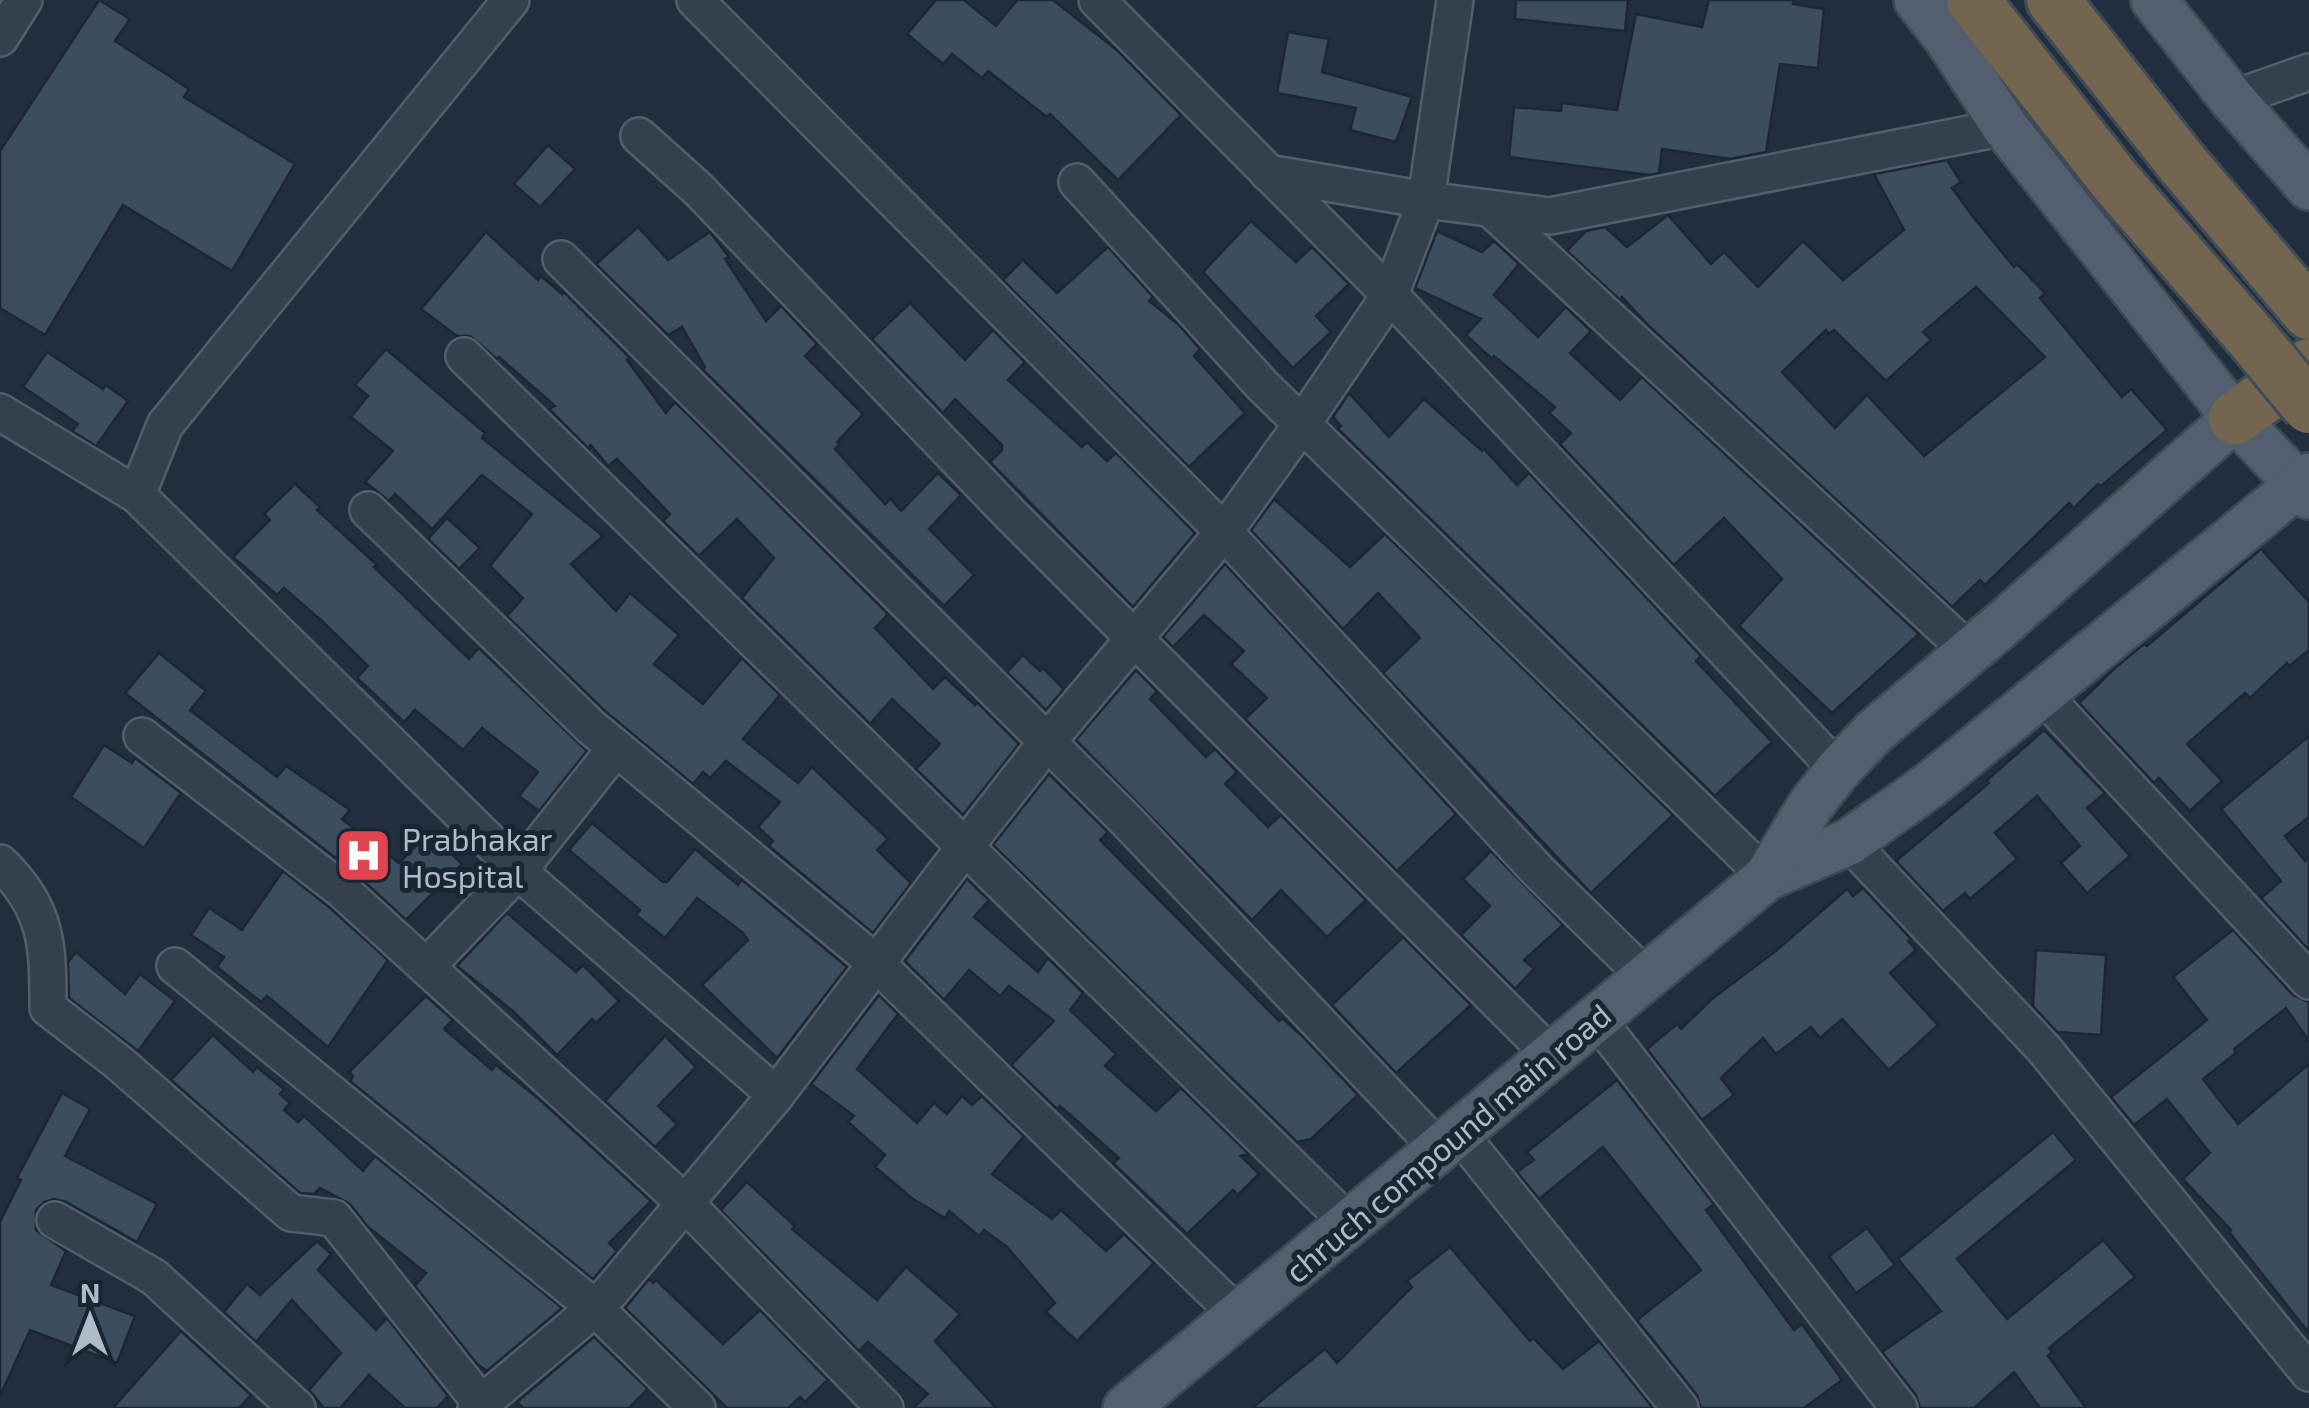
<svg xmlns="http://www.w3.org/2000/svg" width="2309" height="1408" font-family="'Exo 2',sans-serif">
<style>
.building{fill:#3c4d5d;stroke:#1c2734;stroke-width:2.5;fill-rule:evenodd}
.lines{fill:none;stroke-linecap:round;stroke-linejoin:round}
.minor-casing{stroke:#535e6b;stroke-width:40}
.major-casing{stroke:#3e4956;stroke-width:50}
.highway-casing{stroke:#404b58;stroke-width:58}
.minor{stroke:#35404e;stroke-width:35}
.major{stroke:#535f6e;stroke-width:45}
.highway{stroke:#746551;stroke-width:52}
.highway-bridge-casing{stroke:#404b58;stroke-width:58;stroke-linecap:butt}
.highway-bridge{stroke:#746551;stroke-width:52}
.labels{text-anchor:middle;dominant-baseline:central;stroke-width:10;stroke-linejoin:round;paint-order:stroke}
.poi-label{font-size:32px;fill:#b0bbc9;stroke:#1a2532;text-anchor:start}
.street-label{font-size:32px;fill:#b0bbc9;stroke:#1a2532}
</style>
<rect width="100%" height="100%" fill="#212e3e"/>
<!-- building -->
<g class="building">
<path d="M99 0 130 19 115 41 189 89 184 97 295 164 232 271 123 205 45 335 0 308V151Z"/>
<path d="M936 0H964L996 26 1017 0H1053L1118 51 1181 115 1118 180 1050 114 1047 117 988 71 982 78 952 54 943 64 907 34Z"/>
<path d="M1516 0H1628L1625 31 1515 19Z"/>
<path d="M1709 0H1794L1793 4 1824 9 1818 68 1780 64 1766 152 1730 159 1662 149 1659 173 1649 175 1509 157 1514 107 1561 111 1562 103 1617 110 1636 14 1702 27Z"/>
<path d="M1288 32 1329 39 1322 72 1412 97 1396 142 1350 130 1356 108 1277 93Z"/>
<path d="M548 145 575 169 540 207 514 184Z"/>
<path d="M1947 160 1961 182 1952 188 1974 218 2014 267 2017 264 2045 293 2040 298 2122 397 2131 389 2167 430 2101 486 2098 484 2074 508 2069 503 1985 585 1980 580 1952 607 1650 327 1622 297 1620 300 1567 251 1586 231 1605 227 1627 247 1668 215 1711 264 1724 252 1758 287 1803 241 1843 280 1904 230 1874 174ZM1976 287 2045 357 1924 456 1867 395 1835 428 1782 372 1826 330 1829 334 1834 330 1886 381 1931 340 1923 332Z"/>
<path d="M1251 221 1296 262 1312 247 1349 284 1316 316 1331 332 1293 368 1203 272Z"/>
<path d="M638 227 668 260 710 232 729 257 725 259 766 321 781 306 817 344 805 356 863 414 837 442 840 444 835 449 885 504 891 499 901 511 938 473 961 495 929 529 974 575 944 606 703 370 705 367 682 327 668 335 596 264Z"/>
<path d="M1437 231 1482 252 1494 241 1519 264 1494 295 1538 337 1566 307 1591 331 1570 353 1620 400 1642 377 1919 634 1832 713 1739 626 1782 579 1724 518 1674 565 1560 444 1571 433 1549 413 1555 407 1494 356 1492 359 1466 335 1481 319 1415 288Z"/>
<path d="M486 232 538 280 541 276 562 294 564 292 630 358 627 360 666 413 675 402 888 614 875 628 933 689 945 677 975 705 977 702 1019 744 963 815 916 769 940 744 892 699 870 724 742 598 774 558 737 519 699 556 663 521 670 514 617 459 608 466 591 445 588 448 549 409 555 406 499 357 497 359 470 336H457L421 309Z"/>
<path d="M1108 247 1153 297 1149 301 1178 324 1200 349 1194 356 1245 413 1189 467 1003 280 1023 260 1057 293Z"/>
<path d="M910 303 965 360 993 330 1025 362 1008 380 1082 447 1087 442 1107 461 1116 453 1195 533 1133 607 990 462 1002 450V445L955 399 943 413 872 339Z"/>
<path d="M386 349 485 433 482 438 603 536 571 564 616 611 630 593 679 635 654 664 703 704 742 658 780 695 743 739 798 783 812 767 888 839 877 850 911 883 873 933 769 846 773 841 758 827 780 802 726 761 710 778 703 772 693 784 605 711 507 616 523 598 490 566 532 514 482 475 432 529 395 494 389 501 365 482 393 451 351 417 368 396 355 385Z"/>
<path d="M47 352 103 389 106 385 128 401 96 446 72 431 78 424 23 387Z"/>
<path d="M1349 393 1389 437 1424 399 1482 451 1484 449 1517 485 1529 473 1701 656 1696 661 1772 742 1715 796 1338 429 1341 426 1333 417Z"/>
<path d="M295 484 320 507 317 510 377 565 374 567 469 659 479 648 587 751 539 811 519 796 538 772 482 728 463 750 415 710 404 722 357 678 368 666 322 621 284 588 277 595 233 557 270 520 264 514Z"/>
<path d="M1274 499 1350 567 1385 534 1673 815 1591 893 1383 673 1420 638 1378 593 1343 629 1251 530Z"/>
<path d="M447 518 480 548 459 569 428 539Z"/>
<path d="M2261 549 2309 602V650L2289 666 2287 663 2250 698 2245 693 2187 744 2222 781 2190 811 2159 778 2154 783 2079 703 2115 668 2144 644 2147 646Z"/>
<path d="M1225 564 1456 814 1397 871 1245 719 1267 698 1231 664 1244 651 1204 615 1173 647 1163 637Z"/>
<path d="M159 653 206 691 190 710 277 777 286 766 350 810 342 819 399 863 429 832 462 864 406 920 356 874 125 693Z"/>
<path d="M1023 655 1040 671 1043 668 1064 689 1046 710 1007 672Z"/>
<path d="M1136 670 1157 691 1150 699 1206 757 1215 749 1237 772 1225 784 1268 827 1281 815 1366 900 1327 937 1281 890 1252 920 1076 740Z"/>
<path d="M2044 730 2105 793 2087 808 2130 856 2087 893 2061 863 2080 846 2037 796 1995 833 2017 859 1970 899 1965 893 1943 911 1896 861 1989 783 1987 780Z"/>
<path d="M2309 736V817L2285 836 2305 861 2309 858V950L2261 898 2281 881 2221 809Z"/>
<path d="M104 745 132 763 135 758 181 793 144 848 71 797Z"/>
<path d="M1049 774 1108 832 1100 840 1279 1021 1282 1018 1301 1035 1358 1095 1311 1139 1297 1142 993 845Z"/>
<path d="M592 823 663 882H667L695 849 738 885 742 880 847 967 777 1058 702 985 748 940 743 933 697 898 665 938 636 915 640 910 569 850Z"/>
<path d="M1491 851 1563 925 1524 960 1534 969 1515 989 1461 935 1490 906 1463 879Z"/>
<path d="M283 871 329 907 388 960 328 1047 267 996 261 1002 217 967 224 957 191 935 209 908 242 930Z"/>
<path d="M967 879 989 900 974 917 1038 972 1048 958 1083 993 1070 1010 1116 1054 1105 1066 1156 1111 1181 1088 1249 1154 1241 1156 1259 1174 1238 1195 1233 1190 1187 1234 1113 1163 1119 1158 1060 1106 1057 1109 1011 1065 1054 1021 1009 986 1000 996 969 970 944 1000 905 961Z"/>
<path d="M1863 888 1911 939 1908 941 1916 950 1890 973 1938 1025 1889 1070 1842 1019 1820 1038 1811 1027 1776 1054 1763 1038 1721 1078 1734 1095 1702 1120 1647 1049 1677 1024 1681 1029 1712 999 1777 950 1847 889 1853 896Z"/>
<path d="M507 913 576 972 583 965 619 1001 596 1023 592 1019 557 1055 514 1012 457 966Z"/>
<path d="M2233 930 2293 995 2309 1002V1041L2286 1008 2234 1049 2236 1053 2203 1079 2238 1124 2309 1064V1333L2229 1232 2231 1230 2183 1179 2210 1153 2167 1099 2134 1125 2111 1097 2207 1020 2173 977Z"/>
<path d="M1403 937 1471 1005 1396 1073 1332 1005Z"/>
<path d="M2036 950 2106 955 2101 1035 2057 1032 2033 1006Z"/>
<path d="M76 952 125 994 140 974 175 1001 138 1051 69 998 68 962Z"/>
<path d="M879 995 898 1014 857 1069 917 1123 934 1103 947 1114 962 1096 972 1105 982 1096 1024 1136 992 1174 1052 1219 1061 1210 1106 1251 1124 1234 1154 1263 1077 1341 1046 1312 1055 1303 1007 1247 984 1230 979 1236 949 1211 945 1218 913 1199 875 1167 885 1155 848 1122 854 1116 811 1084Z"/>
<path d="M426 996 453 1020 444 1029 492 1070 496 1065 539 1099 651 1201 609 1243 617 1251 593 1279 350 1081 353 1076 349 1072Z"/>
<path d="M213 1035 253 1072 257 1067 284 1089 280 1094 290 1103 284 1110 298 1122 304 1116 363 1171 375 1156 562 1308 487 1371 477 1364 415 1286 426 1273 367 1226 350 1204 320 1188 314 1194 300 1193 171 1080Z"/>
<path d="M665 1036 696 1067 658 1106 677 1124 655 1147 605 1101Z"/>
<path d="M1617 1080 1714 1204 1706 1210 1794 1330 1802 1324 1842 1380 1804 1408H1701L1697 1395 1637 1320 1701 1270 1603 1147 1539 1199 1517 1172 1534 1160 1527 1152Z"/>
<path d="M62 1093 90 1109 65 1156 157 1204 137 1242 66 1202 54 1199 44 1202 36 1210V1230L66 1251 51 1285 135 1316 117 1363 30 1330 0 1396V1222L21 1180 17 1178Z"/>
<path d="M2053 1132 2076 1160 1957 1259 2007 1319 2103 1240 2135 1277 2049 1348 2052 1352 2048 1356 2086 1408H2040L2014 1372 1974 1408H1920L1916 1395 1882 1352 1941 1311 1898 1259Z"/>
<path d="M747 1182 795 1226 792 1229 877 1300 906 1267 960 1314 935 1341 996 1408H913L928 1394 868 1342 859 1351 721 1210Z"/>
<path d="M1867 1228 1895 1265 1856 1293 1829 1256Z"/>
<path d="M317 1241 331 1254 318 1270 376 1330 387 1318 448 1396 437 1408H405L369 1375 340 1408H324L309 1390 341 1353 292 1300 256 1342 224 1312 247 1284 260 1295Z"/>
<path d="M1450 1247 1530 1341 1533 1338 1563 1369 1599 1341 1653 1408H1252L1325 1349 1337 1363 1412 1287 1407 1281Z"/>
<path d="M649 1279 653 1283 656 1280 723 1344 760 1310 828 1380 805 1402 800 1397 788 1408H727L625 1308Z"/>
<path d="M181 1331 251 1395 239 1408H113Z"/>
<path d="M594 1337 648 1389 629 1408H523L517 1402Z"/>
</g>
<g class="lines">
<defs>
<g id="minor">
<path d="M511 0 165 425 137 495 534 885 776 1095"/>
<path d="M695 0 1224 532 1537 870 1647 978"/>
<path d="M1097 0 1390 295 1838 770"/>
<path d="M0 38 24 0"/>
<path d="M2232 99 2309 72"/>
<path d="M639 136 698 189 1010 514 1551 1055"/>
<path d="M1268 173 1426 200 1550 216 2005 127"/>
<path d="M1077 182 1262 385 1767 877"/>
<path d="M1491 209 1970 652"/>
<path d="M561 259 1126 820 1439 1149"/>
<path d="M464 356 1349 1223"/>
<path d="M0 412 137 495"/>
<path d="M368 510 591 727 876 963 1238 1315"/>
<path d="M2041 693 2309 981"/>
<path d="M142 736 343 891 685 1203 885 1408"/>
<path d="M1849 842 2044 1049 2309 1373"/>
<path d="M0 863C48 908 48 947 48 1008L118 1062 291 1213 334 1218 485 1408"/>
<path d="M175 966 595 1308 697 1408"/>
<path d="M426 967 519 870 616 748"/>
<path d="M1596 1018 1899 1408"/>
<path d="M1458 1132 1680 1408"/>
<path d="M55 1220 154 1277 297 1408"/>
<path d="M476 1408 601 1303 776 1095 964 848 1047 742 1224 532 1302 424 1390 295 1426 200 1455 0"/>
</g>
<g id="major">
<path d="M1917 0 1947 38 2005 127 2235 418 2309 496"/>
<path d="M2154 0 2232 99 2309 187"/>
<path d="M1767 877 1849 842 1930 785 2309 476"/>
<path d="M1126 1408 1767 877 1810 806 1838 770 1874 732 1999 627 2235 418"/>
</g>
<g id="highway">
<path d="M1973 0 2116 182 2252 338"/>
<path d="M2053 0 2181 162 2309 313"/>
<path d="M2235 418 2309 365"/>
</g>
</defs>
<!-- minor casing -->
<use href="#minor" class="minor-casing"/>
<!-- major casing -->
<use href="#major" class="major-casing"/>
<!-- highway casing -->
<use href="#highway" class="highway-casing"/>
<!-- minor -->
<use href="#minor" class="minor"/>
<!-- major -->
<use href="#major" class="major"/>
<!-- highway -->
<use href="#highway" class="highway"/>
<defs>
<path id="highway-bridge" d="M2252 338 2309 407"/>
</defs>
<!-- highway-bridge casing -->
<use href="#highway-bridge" class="highway-bridge-casing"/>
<!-- highway-bridge -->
<use href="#highway-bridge" class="highway-bridge"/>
</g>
<!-- icons -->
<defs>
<symbol id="hospital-square" viewBox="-11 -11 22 22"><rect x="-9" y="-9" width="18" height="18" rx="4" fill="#e0444e" stroke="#1a2532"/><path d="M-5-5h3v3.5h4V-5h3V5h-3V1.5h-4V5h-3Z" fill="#fff"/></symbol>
</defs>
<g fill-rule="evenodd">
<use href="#hospital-square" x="332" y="824" width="63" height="63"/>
</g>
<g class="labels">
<!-- poi labels -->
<g class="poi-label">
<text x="402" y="838">Prabhakar<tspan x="402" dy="37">Hospital</tspan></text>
</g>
<!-- street labels -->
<g class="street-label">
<text transform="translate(1447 1142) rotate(-40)">chruch compound main road</text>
</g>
</g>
<!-- north arrow -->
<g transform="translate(90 1318)" stroke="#1a2532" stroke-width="8" paint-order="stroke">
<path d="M0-8L18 38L0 25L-18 38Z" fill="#b0bbc9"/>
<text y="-15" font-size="28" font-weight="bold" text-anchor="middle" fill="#b0bbc9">N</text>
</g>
</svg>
